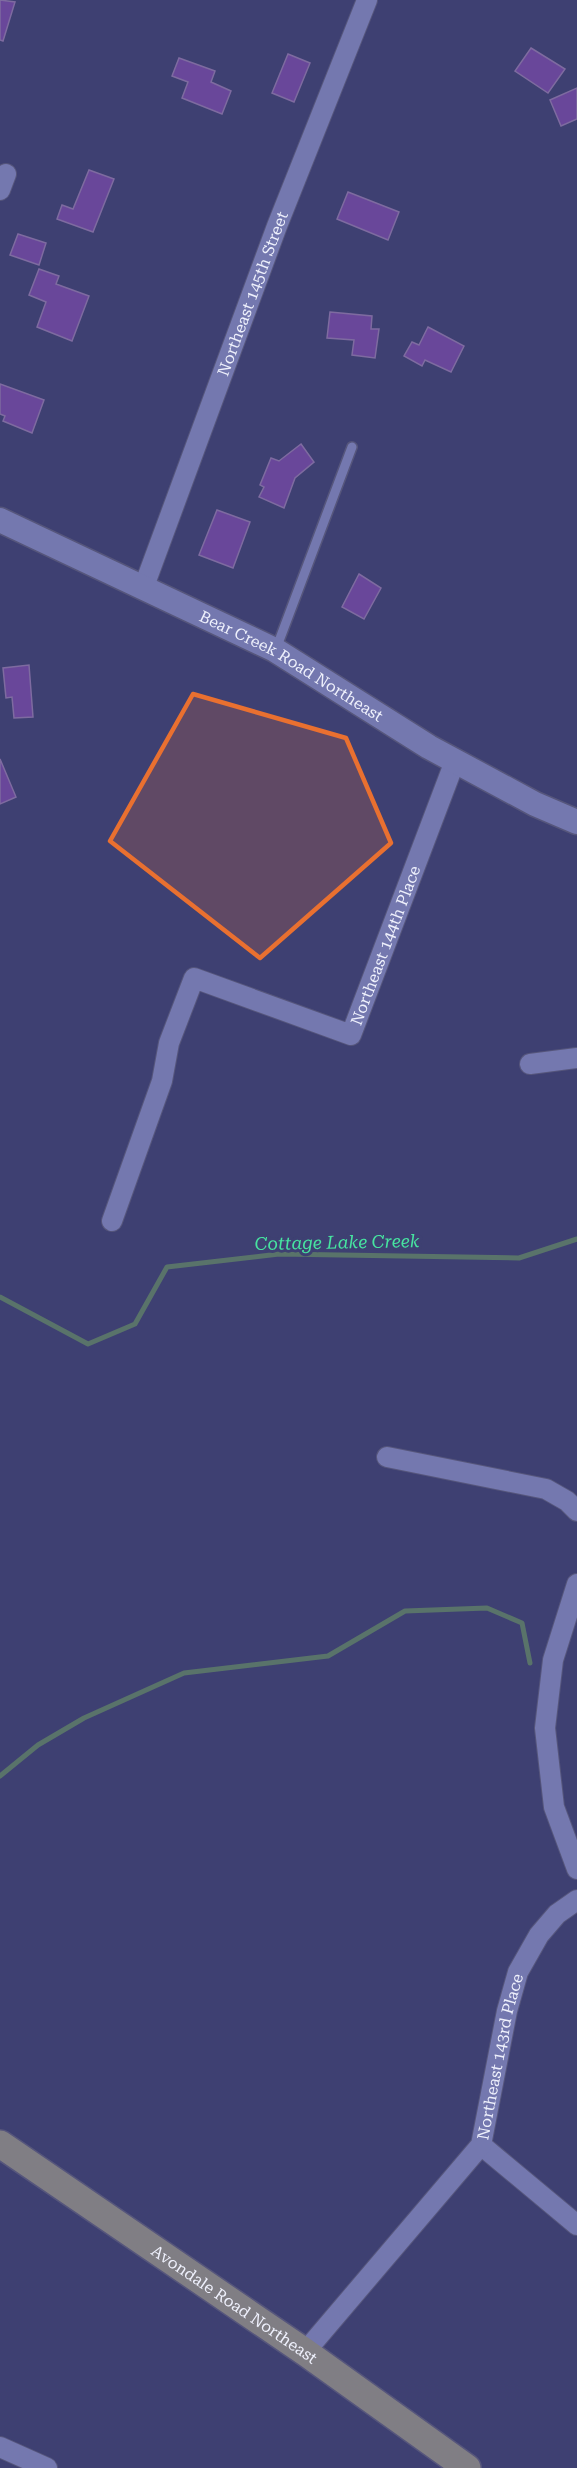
<svg xmlns="http://www.w3.org/2000/svg" width="577" height="2468" font-family="'Roboto Serif',serif">
<style>
.lines{fill:none;stroke-linecap:round;stroke-linejoin:round}
.stream{stroke:#59736a;stroke-width:5}
.building{fill:#69479a;stroke:#7e6ba0;stroke-width:1.5}
.service-casing{stroke:#56567c;stroke-width:12}
.minor-casing{stroke:#56567c;stroke-width:22}
.tertiary-casing{stroke:#56567c;stroke-width:27}
.secondary-casing{stroke:#56567c;stroke-width:30}
.service{stroke:#7478af;stroke-width:9}
.minor{stroke:#7478af;stroke-width:20}
.tertiary{stroke:#7478af;stroke-width:24}
.secondary{stroke:#807e84;stroke-width:27}
.marked{fill:#e97030;fill-opacity:0.2;stroke:#e97030;stroke-width:4.5;stroke-linejoin:round}
.labels{text-anchor:middle;dominant-baseline:central;stroke-width:6;stroke-linejoin:round;paint-order:stroke}
.street-label{font-size:16px;fill:#eef0fc;stroke:#3e4072}
.water-label{font-size:18px;font-style:italic;fill:#47e3a0;stroke:#3e4072}
</style>
<rect width="100%" height="100%" fill="#3e4072"/>
<g class="lines">
<!-- stream -->
<g class="stream">
<path d="M0 1297 88 1344 135 1324 167 1267 279 1254 519 1258 577 1239"/>
<path d="M0 1776 38 1745 84 1718 184 1673 328 1656 405 1611 487 1608 522 1623 530 1663"/>
</g>
</g>
<!-- building -->
<g class="building">
<path d="M0 0 15 2 3 41 0 40Z"/>
<path d="M531 48 565 69 548 93 515 71Z"/>
<path d="M288 54 310 63 294 102 272 93Z"/>
<path d="M179 58 215 71 211 82 231 91 222 114 182 98 188 82 172 76Z"/>
<path d="M577 88V119L561 126 550 100Z"/>
<path d="M89 170 114 179 93 232 57 219 62 205 73 209Z"/>
<path d="M348 192 399 212 388 240 337 219Z"/>
<path d="M18 234 46 243 39 265 10 255Z"/>
<path d="M39 269 59 276 56 284 89 296 72 341 37 327 46 302 29 295Z"/>
<path d="M330 312 372 316 371 329H379L375 358 352 355 354 340 327 338Z"/>
<path d="M428 327 464 346 451 372 425 360 422 366 404 356 412 342 419 345Z"/>
<path d="M0 384 44 400 32 433 3 421 5 416 0 414Z"/>
<path d="M301 444 314 462 295 478 284 508 259 497 264 487 260 485 271 458 279 461Z"/>
<path d="M217 510 250 522 233 568 199 555Z"/>
<path d="M359 574 381 588 364 619 342 607Z"/>
<path d="M29 665 33 717 14 718 12 697 6 698 3 668Z"/>
<path d="M0 759 16 797 0 804Z"/>
</g>
<g class="lines">
<defs>
<path id="service" d="M276 649 352 447"/>
<g id="minor">
<path d="M0 190 6 174"/>
<path id="s1" d="M143 589 277 226 367 0"/>
<path d="M530 1064 577 1058"/>
<path id="s2" d="M112 1221 162 1081 169 1043 194 978 351 1035 455 761"/>
<path d="M387 1457 546 1489 567 1501 577 1511"/>
<path d="M577 1584 553 1660 545 1728 554 1807 577 1869"/>
<path d="M481 2145 577 2225"/>
<path id="s3" d="M305 2352 481 2145 507 2011 518 1972 539 1935 557 1914 577 1900"/>
<path d="M0 2447 47 2468"/>
</g>
<g id="tertiary">
<path id="s4" d="M0 520 275 650 429 747 535 804 577 822"/>
</g>
<g id="secondary">
<path id="s5" d="M0 2144 305 2352 467 2468"/>
</g>
</defs>
<!-- service casing -->
<use href="#service" class="service-casing"/>
<!-- minor casing -->
<use href="#minor" class="minor-casing"/>
<!-- tertiary casing -->
<use href="#tertiary" class="tertiary-casing"/>
<!-- secondary casing -->
<use href="#secondary" class="secondary-casing"/>
<!-- service -->
<use href="#service" class="service"/>
<!-- minor -->
<use href="#minor" class="minor"/>
<!-- tertiary -->
<use href="#tertiary" class="tertiary"/>
<!-- secondary -->
<use href="#secondary" class="secondary"/>
</g>
<!-- marked area -->
<path class="marked" d="M193 694 346 738 391 843 260 958 110 841Z"/>
<g class="labels">
<!-- street labels -->
<g class="street-label">
<text stroke="none"><textPath href="#s1" startOffset="315">Northeast 145th Street</textPath></text>
<text stroke="none"><textPath href="#s4" startOffset="326">Bear Creek Road Northeast</textPath></text>
<text stroke="none"><textPath href="#s2" startOffset="520">Northeast 144th Place</textPath></text>
<text stroke="none"><textPath href="#s3" startOffset="362">Northeast 143rd Place</textPath></text>
<text stroke="none"><textPath href="#s5" startOffset="284">Avondale Road Northeast</textPath></text>
</g>
<!-- water labels -->
<g class="water-label">
<text transform="translate(337 1242) rotate(-1)">Cottage Lake Creek</text>
</g>
</g>
</svg>
